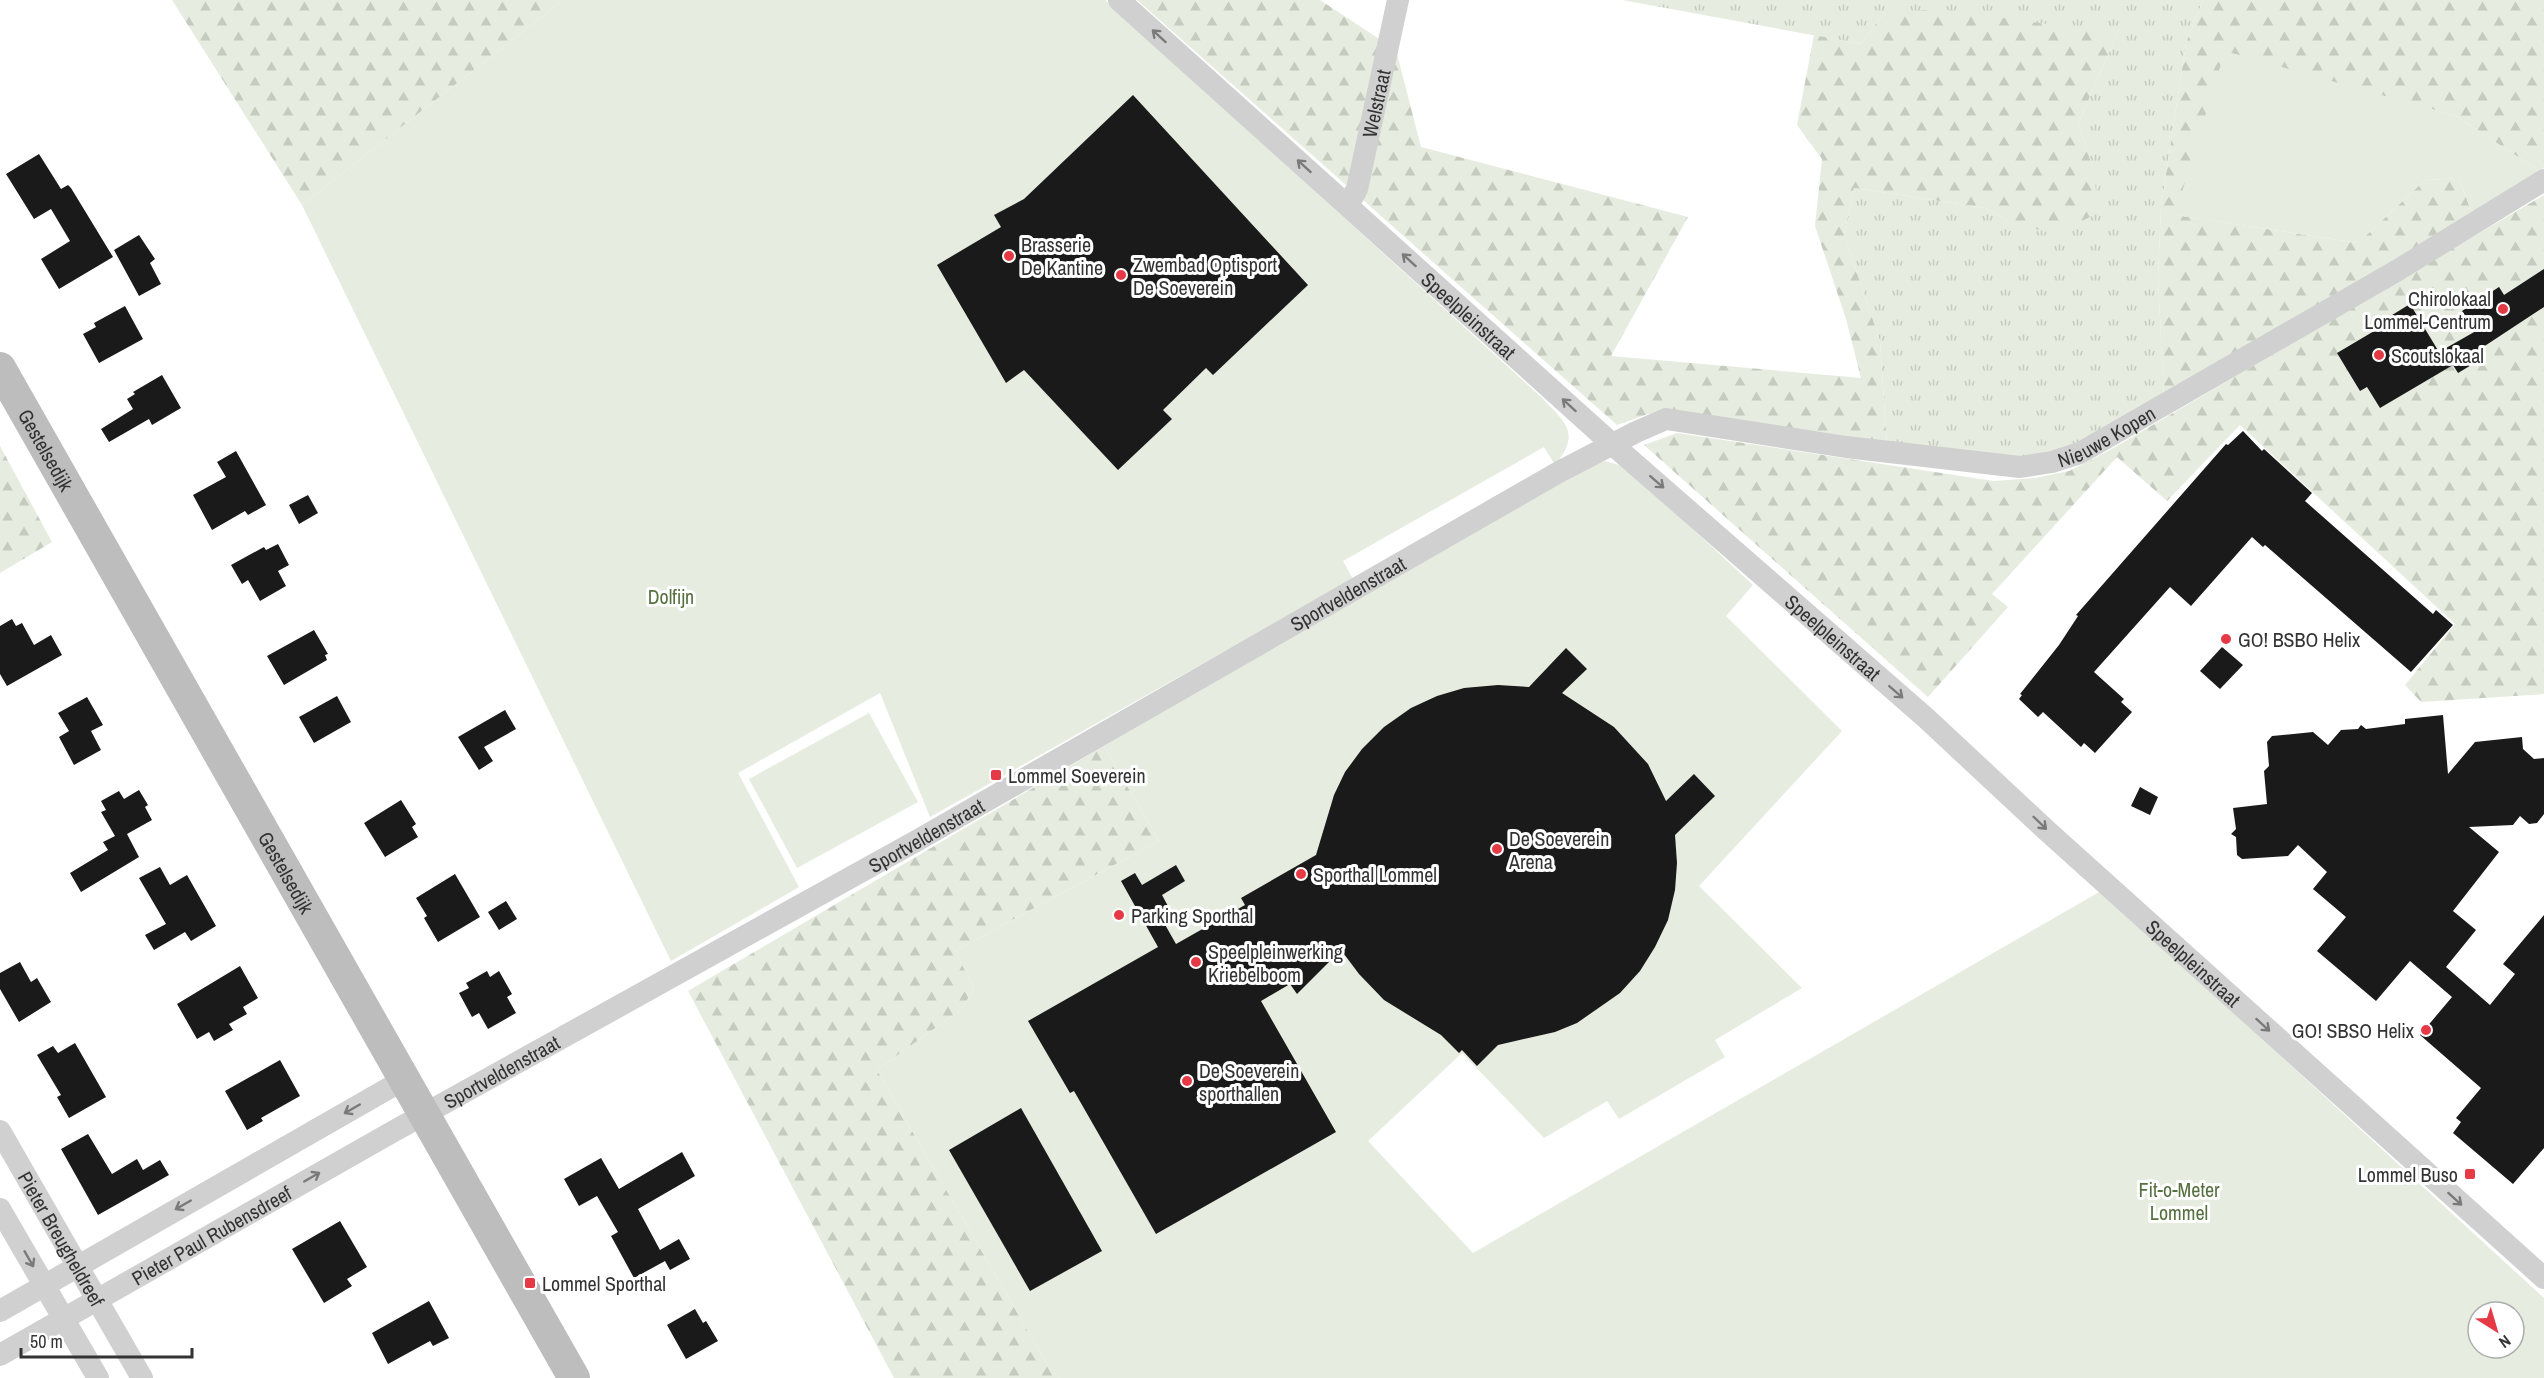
<svg xmlns="http://www.w3.org/2000/svg" width="2544" height="1378" font-family="'Archivo Narrow',sans-serif">
<style>
.grass{fill:url(#grass-tufts)}
.forest{fill:url(#forest-firs)}
.park{fill:#e6ecdf;fill-rule:evenodd}
.building{fill:#1a1a1a}
.lines{fill:none;stroke-linecap:round;stroke-linejoin:round}
.street{stroke:#d0d0d0;stroke-width:22}
.secondary{stroke:#bdbdbd;stroke-width:32}
.oneway{stroke:#7a7a7a}
.poi-dot{fill:#e63946;stroke:#fff;stroke-width:2}
.labels{text-anchor:middle;dominant-baseline:central;stroke-width:6;stroke-linejoin:round;paint-order:stroke}
.street-label{font-size:20px;fill:#333;stroke:#fff}
.poi-label{font-size:20px;fill:#333;stroke:#fff;text-anchor:start}
.park-label{font-size:20px;fill:#56703f;stroke:#fff}
</style>
<defs>
<pattern id="grass-tufts" width="24" height="20" patternUnits="userSpaceOnUse" patternTransform="scale(1.5)"><rect width="24" height="20" fill="#e6ecdf"/><path d="M3 7l-1-3M5 7V3M7 7l1-3M15 17l-1-3M17 17v-4M19 17l1-3" fill="none" stroke="#c6cbc0"/></pattern>
<pattern id="forest-firs" width="22" height="20" patternUnits="userSpaceOnUse" patternTransform="scale(1.5)"><rect width="22" height="20" fill="#e6ecdf"/><path d="M5 1l3.5 6h-7zM16 11l3.5 6h-7z" fill="#c6cbc0"/></pattern>
</defs>
<rect width="100%" height="100%" fill="#fff"/>
<!-- grass -->
<path class="grass" d="M1622 0H2203L2186 43 2161 207 2158 279 2164 396 2065 452 2013 463 1887 446 1880 341 1844 234 1854 188 1986 208 2009 222 2094 171 2078 124 2117 34 1884 13 1861 44Z"/>
<!-- forest -->
<g class="forest">
<path d="M172 0H563L302 205Z"/>
<path d="M1137 0H1320L1396 50 1421 147 1688 217 1611 356 1861 378 1846 319 1815 226 1822 159 1797 125 1814 35 1861 44 1884 13 1941 9 2117 34 2078 124 2094 171 2098 213 2055 234 2009 222 1986 208 1854 188 1844 234 1880 341 1887 446 1678 412 1648 414 1617 425Z"/>
<path d="M2203 0H2544V168L2539 171 2456 116 2225 52 2176 215 2358 243 2425 180 2459 178 2473 216 2164 396 2158 279 2161 207 2186 43Z"/>
<path d="M2544 195V694L2421 702 2405 685 2455 624 2240 425 2167 501 2117 457 1992 594 2008 607 1928 697 1644 445 1677 433 1994 481 2035 478 2069 471 2110 450Z"/>
<path d="M0 446 52 542 0 573Z"/>
<path d="M1104 746 1159 841 955 951 974 988 962 1009 877 1070 1051 1371 1060 1378H894L688 991Z"/>
</g>
<!-- park -->
<g class="park">
<path d="M563 0H1105L1541 397C1566 423 1581 433 1555 465L1544 447 1343 561 1353 579 930 817 880 693 738 773 799 887 671 961 302 205Z"/>
<path d="M2225 51 2456 116 2539 171 2473 216 2459 178 2425 180 2358 243 2175 215Z"/>
<path d="M1605 461 1626 467 1753 585 1726 616 1842 731 1699 886 1802 988 1715 1040 1725 1057 1619 1119 1607 1101 1544 1138 1462 1053 1368 1141 1473 1253 2101 891 2544 1298V1378H1060L1051 1371 877 1070 962 1009 974 988 955 951 1159 841 1104 746 1589 467ZM2478 1312H2514V1348H2478Z"/>
<path d="M869 713 918 802 797 868 749 779Z"/>
</g>
<!-- building -->
<g class="building">
<path d="M1133 95 1308 285 1213 375 1206 368 1163 410 1172 419 1118 470 1024 370 1006 383 937 265 1001 227 994 215 1024 199Z"/>
<path d="M39 154 61 189 68 185 71 188 113 257 59 289 41 259 70 241 51 209 34 219 6 174Z"/>
<path d="M139 235 155 259 150 263 161 284 139 296 114 250Z"/>
<path d="M2544 269V307L2468 357 2473 364 2458 373 2453 365 2380 408 2367 387 2360 391 2337 353 2386 324 2384 320 2410 304 2439 352 2476 331 2462 311 2499 287 2504 295Z"/>
<path d="M125 306 143 339 99 363 83 334 96 327 94 323Z"/>
<path d="M162 375 181 408 152 425 149 419 109 442 101 429 133 409 127 399 135 394 133 392Z"/>
<path d="M2243 431 2262 451 2264 449 2312 493 2305 501 2433 614 2436 610 2453 625 2411 672 2265 545 2263 547 2252 537 2191 606 2170 587 2094 672 2124 699 2121 702 2132 712 2095 753 2084 743 2081 747 2043 712 2038 717 2019 699 2022 695 2020 694 2059 645 2078 616 2076 615 2226 444 2228 445Z"/>
<path d="M236 451 266 505 248 515 245 511 212 530 193 495 226 477 217 462Z"/>
<path d="M308 495 318 513 299 524 289 505Z"/>
<path d="M278 544 289 565 278 571 286 586 260 601 248 580 242 584 231 565 264 547 266 550Z"/>
<path d="M12 619 16 626 22 623 34 645 51 635 62 655 7 686 0 674V626Z"/>
<path d="M314 630 328 654 325 655 327 660 284 685 267 656Z"/>
<path d="M2222 647 2243 665 2220 689 2200 671Z"/>
<path d="M1566 648 1587 669 1562 693 1614 727 1648 764 1666 801 1694 774 1715 796 1675 835 1677 863 1675 890 1668 920 1655 947 1640 971 1620 993 1577 1023 1555 1032 1498 1045 1477 1066 1462 1050 1459 1053 1441 1035 1384 1000 1359 974 1341 950 1297 994 1290 984 1261 1001 1336 1132 1156 1234 1074 1091 1070 1093 1028 1021 1158 947 1121 881 1135 873 1142 885 1176 865 1185 881 1162 895 1169 908 1159 914 1176 944 1245 905 1241 898 1316 855 1334 795 1345 772 1362 749 1384 727 1411 708 1437 696 1464 688 1498 685 1529 687Z"/>
<path d="M337 696 351 722 314 743 299 717Z"/>
<path d="M87 697 103 725 91 731 101 750 74 765 59 737 69 731 58 713Z"/>
<path d="M505 710 516 729 484 747 493 761 479 770 458 737Z"/>
<path d="M2443 715 2448 774 2475 742 2522 737 2523 749 2534 759 2544 758V814L2537 823 2529 824 2520 816 2513 825 2469 827 2499 852 2453 911 2476 930 2446 967 2490 1005 2515 974 2503 964 2544 915V1148L2513 1184 2453 1133 2461 1122 2456 1118 2481 1088 2420 1035 2452 997 2410 961 2376 1001 2317 951 2346 917 2313 889 2327 872 2298 845 2288 856 2242 859 2237 855 2236 837 2231 834 2236 829 2233 808 2267 804 2264 771 2269 766 2267 742 2272 736 2313 732 2328 745 2341 730 2358 729 2361 725 2366 729 2405 724V719Z"/>
<path d="M2140 787 2158 797 2150 815 2131 806Z"/>
<path d="M139 790 148 805 145 807 152 820 127 834 139 857 81 892 70 873 108 850 103 842 115 836 101 812 106 810 101 801 119 791 124 799Z"/>
<path d="M401 800 416 824 412 827 418 837 385 857 364 823Z"/>
<path d="M160 867 170 885 187 875 216 926 191 941 185 932 154 950 145 935 166 924 139 878Z"/>
<path d="M455 874 480 917 438 942 424 918 427 916 416 898Z"/>
<path d="M506 901 517 919 499 930 488 912Z"/>
<path d="M20 962 31 982 37 978 51 1002 19 1022 0 989V973Z"/>
<path d="M240 966 258 998 243 1007 247 1014 229 1024 233 1030 214 1041 209 1032 197 1039 177 1004Z"/>
<path d="M487 971 490 977 499 971 512 994 507 997 516 1013 488 1029 479 1013 472 1017 459 993 469 988 466 983Z"/>
<path d="M75 1043 106 1097 69 1118 57 1097 61 1095 37 1055 53 1046 58 1053Z"/>
<path d="M280 1060 300 1096 261 1118 263 1121 247 1130 225 1091Z"/>
<path d="M1021 1108 1102 1251 1030 1291 949 1150Z"/>
<path d="M88 1134 112 1174 137 1159 143 1170 160 1160 169 1175 98 1215 61 1149Z"/>
<path d="M682 1152 695 1176 638 1209 660 1250 679 1239 690 1259 670 1270 665 1261 634 1278 611 1236 618 1232 597 1196 579 1206 564 1179 601 1158 619 1189Z"/>
<path d="M340 1221 367 1267 347 1279 352 1286 324 1303 292 1249Z"/>
<path d="M429 1301 449 1338 433 1346 430 1341 388 1364 372 1333Z"/>
<path d="M695 1309 703 1323 706 1321 718 1341 686 1359 667 1325Z"/>
</g>
<g class="lines">
<!-- street -->
<g class="street">
<path id="s1" d="M1119 0 1612 444 1926 718 2045 829 2544 1278"/>
<path id="s2" d="M1348 205 1357 189 1398 0"/>
<path id="s3" d="M0 1131 142 1378"/>
<path d="M0 1209 98 1378"/>
<path d="M0 1311 403 1080"/>
<path id="s4" d="M0 1355 394 1131 918 840 1559 472 1636 432 1666 419 1846 447 2020 467 2052 462 2080 453 2398 270 2544 180"/>
</g>
<!-- secondary -->
<path class="secondary" id="s5" d="M0 368 574 1378"/>
</g>
<!-- one-way arrows -->
<defs><path id="oneway-shaft" d="M-6 0H5M1.5-3L5.5 0L1.5 3" fill="none" stroke-width="1.6" stroke-linecap="round" stroke-linejoin="round" transform="scale(1.5)"/></defs>
<g class="oneway">
<use href="#oneway-shaft" transform="translate(1159 36) rotate(-138)"/>
<use href="#oneway-shaft" transform="translate(1304 166) rotate(-138)"/>
<use href="#oneway-shaft" transform="translate(1409 260) rotate(-138)"/>
<use href="#oneway-shaft" transform="translate(1569 405) rotate(-138)"/>
<use href="#oneway-shaft" transform="translate(1657 482) rotate(41)"/>
<use href="#oneway-shaft" transform="translate(1896 692) rotate(41)"/>
<use href="#oneway-shaft" transform="translate(2040 823) rotate(44)"/>
<use href="#oneway-shaft" transform="translate(2263 1025) rotate(42)"/>
<use href="#oneway-shaft" transform="translate(352 1109) rotate(150)"/>
<use href="#oneway-shaft" transform="translate(312 1177) rotate(-30)"/>
<use href="#oneway-shaft" transform="translate(2455 1199) rotate(42)"/>
<use href="#oneway-shaft" transform="translate(183 1205) rotate(150)"/>
<use href="#oneway-shaft" transform="translate(29 1259) rotate(60)"/>
</g>
<!-- markers -->
<g class="poi-dot">
<circle cx="1009" cy="256" r="6"/>
<circle cx="1121" cy="275" r="6"/>
<circle cx="2503" cy="309" r="6"/>
<circle cx="2379" cy="355" r="6"/>
<circle cx="2226" cy="639" r="6"/>
<rect x="990" y="769" width="12" height="12" rx="3"/>
<circle cx="1497" cy="849" r="6"/>
<circle cx="1301" cy="874" r="6"/>
<circle cx="1119" cy="915" r="6"/>
<circle cx="1196" cy="962" r="6"/>
<circle cx="2426" cy="1030" r="6"/>
<circle cx="1187" cy="1081" r="6"/>
<rect x="2464" y="1168" width="12" height="12" rx="3"/>
<rect x="524" y="1277" width="12" height="12" rx="3"/>
</g>
<g class="labels">
<!-- street labels -->
<g class="street-label">
<text stroke="none"><textPath href="#s2" startOffset="106">Welstraat</textPath></text>
<text stroke="none"><textPath href="#s1" startOffset="471">Speelpleinstraat</textPath></text>
<text stroke="none"><textPath href="#s4" startOffset="2361">Nieuwe Kopen</textPath></text>
<text stroke="none"><textPath href="#s5" startOffset="94">Gestelsedijk</textPath></text>
<text stroke="none"><textPath href="#s4" startOffset="1548">Sportveldenstraat</textPath></text>
<text stroke="none"><textPath href="#s1" startOffset="957">Speelpleinstraat</textPath></text>
<text stroke="none"><textPath href="#s4" startOffset="1062">Sportveldenstraat</textPath></text>
<text stroke="none"><textPath href="#s5" startOffset="580">Gestelsedijk</textPath></text>
<text stroke="none"><textPath href="#s1" startOffset="1443">Speelpleinstraat</textPath></text>
<text stroke="none"><textPath href="#s4" startOffset="576">Sportveldenstraat</textPath></text>
<text stroke="none"><textPath href="#s4" startOffset="243">Pieter Paul Rubensdreef</textPath></text>
<text stroke="none"><textPath href="#s3" startOffset="124">Pieter Breugheldreef</textPath></text>
</g>
<!-- poi labels -->
<g class="poi-label">
<text x="1021" y="244">Brasserie<tspan x="1021" dy="23">De Kantine</tspan></text>
<text x="1133" y="264">Zwembad Optisport<tspan x="1133" dy="23">De Soeverein</tspan></text>
<text x="2491" y="298" text-anchor="end">Chirolokaal<tspan x="2491" dy="23">Lommel-Centrum</tspan></text>
<text x="2391" y="355">Scoutslokaal</text>
<text x="2238" y="639">GO! BSBO Helix</text>
<text x="1008" y="775">Lommel Soeverein</text>
<text x="1509" y="838">De Soeverein<tspan x="1509" dy="23">Arena</tspan></text>
<text x="1313" y="874">Sporthal Lommel</text>
<text x="1131" y="915">Parking Sporthal</text>
<text x="1208" y="951">Speelpleinwerking<tspan x="1208" dy="23">Kriebelboom</tspan></text>
<text x="2414" y="1030" text-anchor="end">GO! SBSO Helix</text>
<text x="1199" y="1070">De Soeverein<tspan x="1199" dy="23">sporthallen</tspan></text>
<text x="2458" y="1174" text-anchor="end">Lommel Buso</text>
<text x="542" y="1283">Lommel Sporthal</text>
</g>
<!-- park labels -->
<g class="park-label">
<text x="671" y="596">Dolfijn</text>
<text x="2179" y="1189">Fit-o-Meter<tspan x="2179" dy="23">Lommel</tspan></text>
</g>
</g>
<!-- north arrow -->
<g transform="translate(2496 1330) rotate(143)"><circle r="28" fill="#ffffff" stroke="#adadad" stroke-width="1.5"/>
<path d="M0-4.5L10 22L0 15L-10 22Z" fill="#e63946"/>
<text y="-9" font-size="16" font-weight="bold" text-anchor="middle" fill="#333333">N</text>
</g>
<!-- scale -->
<path d="M21 1348v9h171v-9" fill="none" stroke="#333333" stroke-width="3"/>
<text x="30" y="1348" font-size="18" fill="#333333" stroke="#ffffff" stroke-width="4.5" paint-order="stroke">50 m</text>
</svg>
